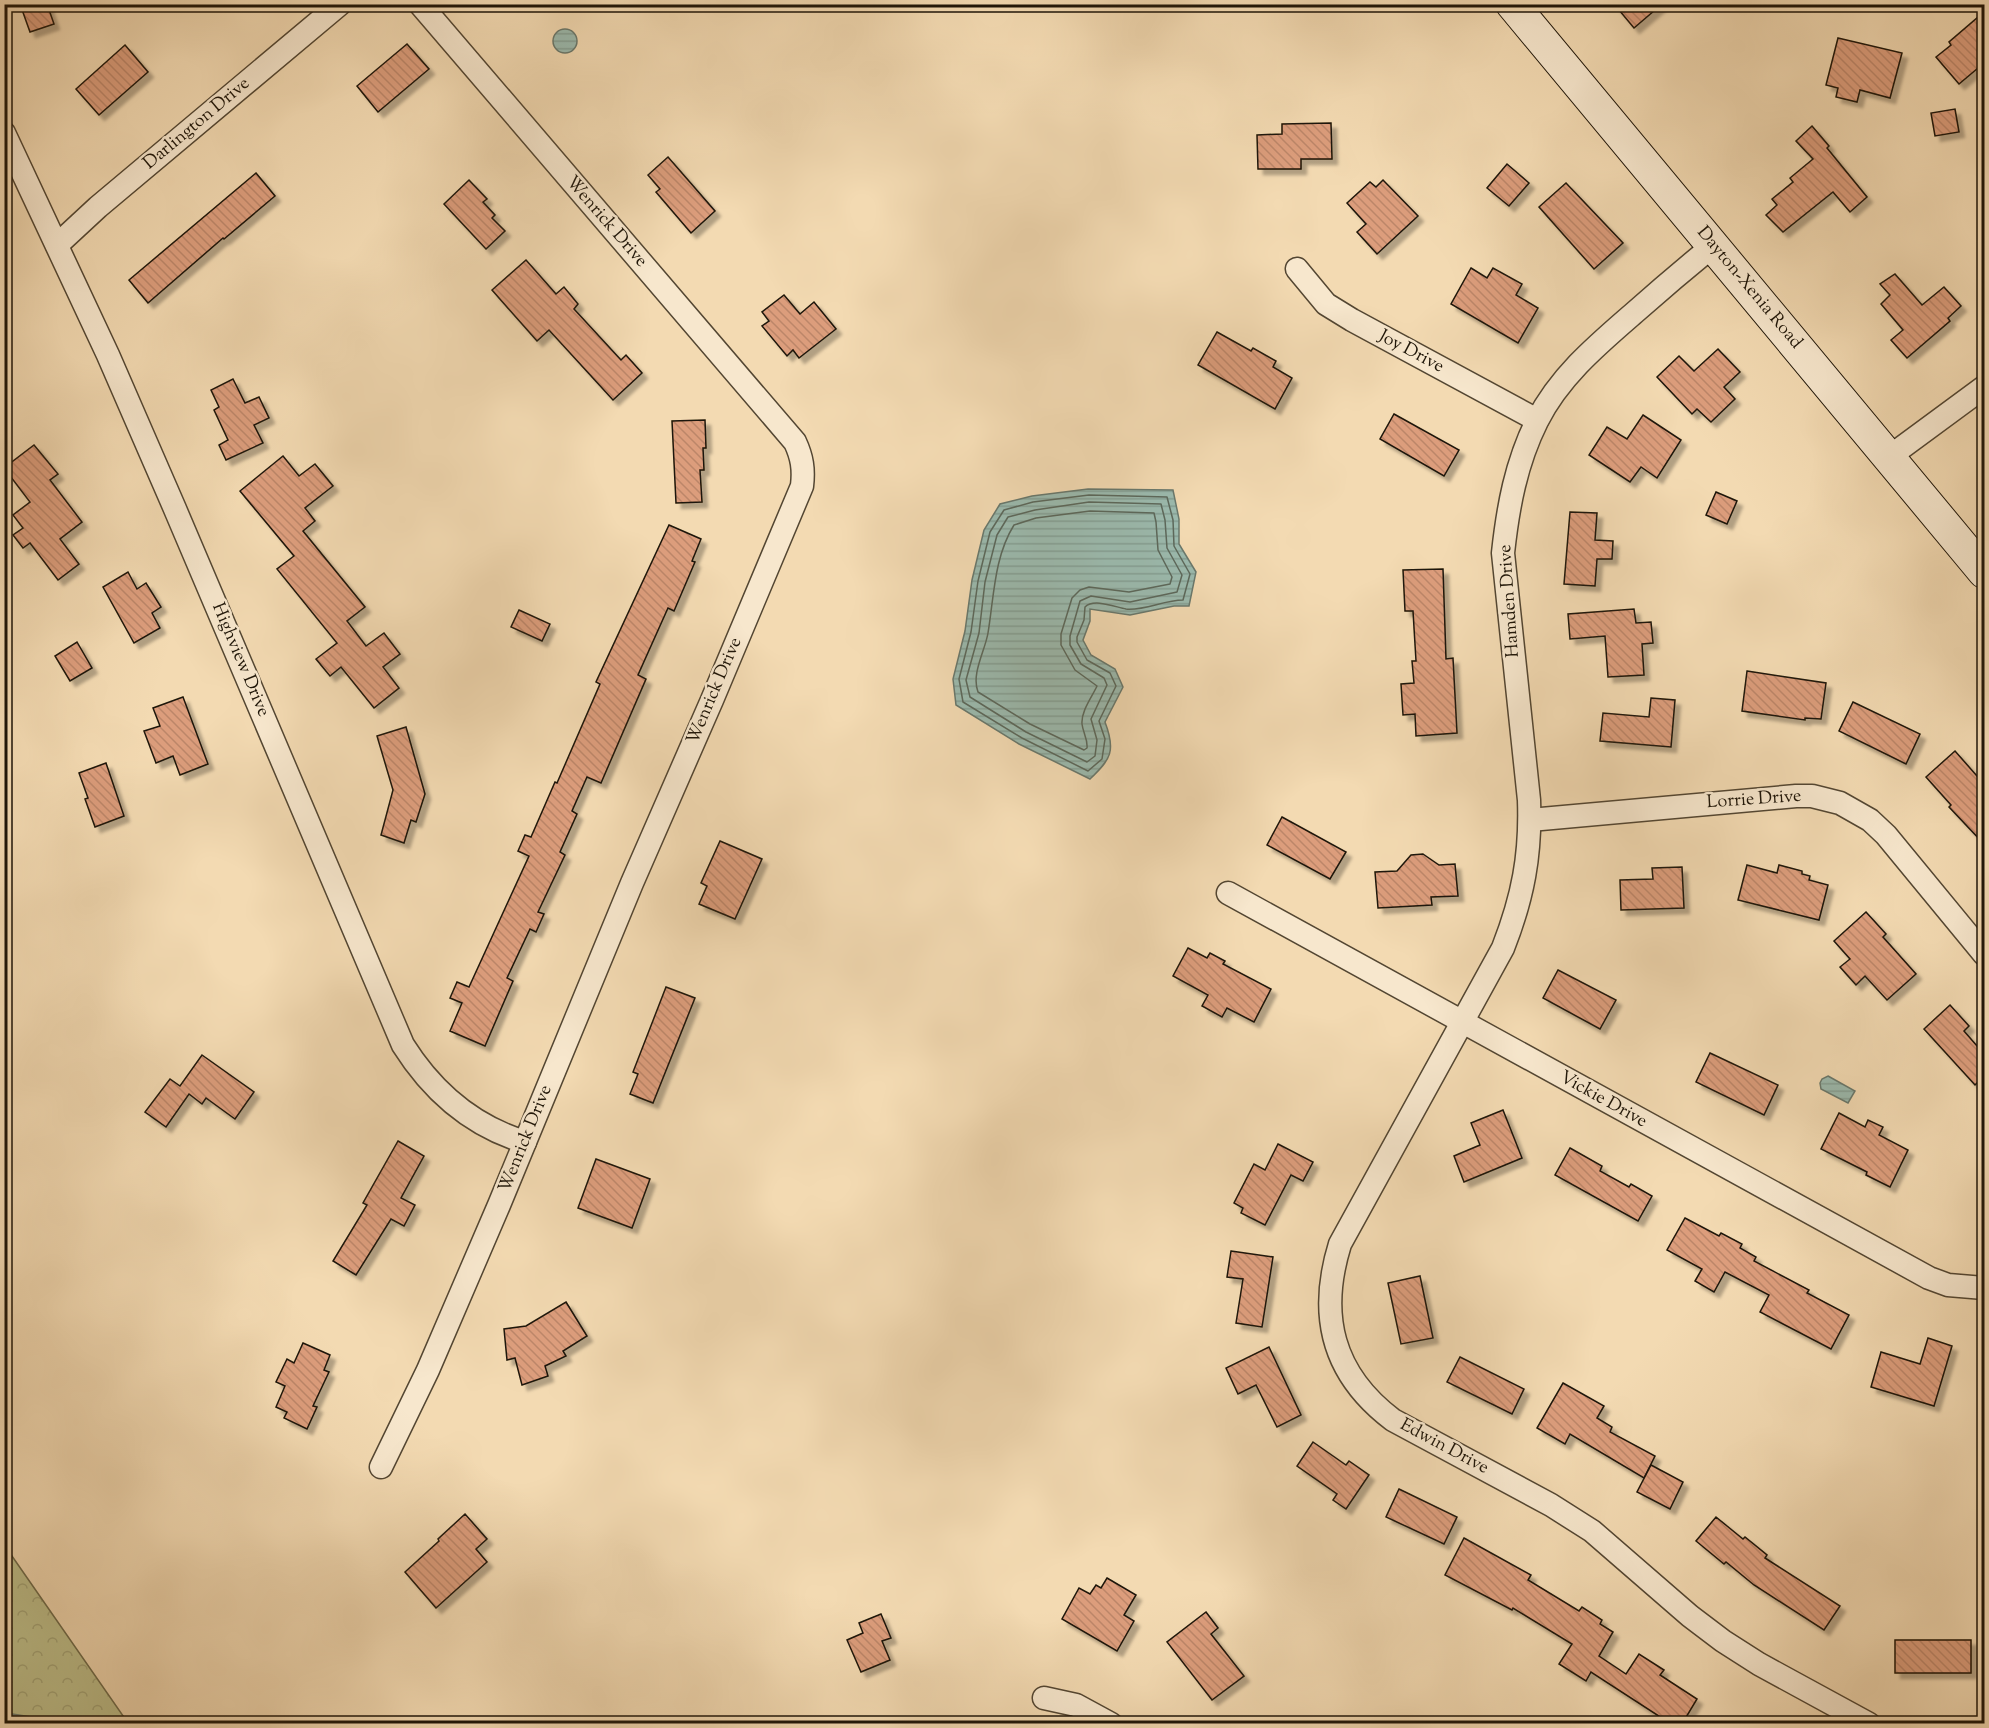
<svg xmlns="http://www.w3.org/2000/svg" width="1989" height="1728" font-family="'Sorts Mill Goudy',serif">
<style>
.forest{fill:url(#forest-crowns);stroke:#6e6a4a;stroke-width:1.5}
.water{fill:url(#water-rules);stroke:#69786c;stroke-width:1.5}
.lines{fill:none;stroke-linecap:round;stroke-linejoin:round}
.shore{stroke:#5c685b;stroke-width:1.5}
.stream{stroke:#69786c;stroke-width:6}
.building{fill:url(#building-back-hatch);stroke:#1e1508;stroke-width:1.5;filter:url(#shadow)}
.street-casing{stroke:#534632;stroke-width:25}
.secondary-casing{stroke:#1e1508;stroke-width:34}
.street{stroke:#f7e7cd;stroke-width:22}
.secondary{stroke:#f7e7cd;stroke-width:32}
.labels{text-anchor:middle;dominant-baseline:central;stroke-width:5;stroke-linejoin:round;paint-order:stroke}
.street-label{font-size:18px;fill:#1e1508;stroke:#f7e7cd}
</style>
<defs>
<pattern id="forest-crowns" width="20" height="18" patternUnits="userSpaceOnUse" patternTransform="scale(1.5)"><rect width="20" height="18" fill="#bdbf8b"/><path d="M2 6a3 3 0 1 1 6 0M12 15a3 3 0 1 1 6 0" fill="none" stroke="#a2a376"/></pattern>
<pattern id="water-rules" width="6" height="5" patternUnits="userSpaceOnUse" patternTransform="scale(1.5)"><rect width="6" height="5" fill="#9bbaae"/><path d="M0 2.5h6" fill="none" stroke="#859f94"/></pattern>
<pattern id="building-back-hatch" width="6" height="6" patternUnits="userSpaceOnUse" patternTransform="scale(1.5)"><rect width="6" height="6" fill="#dc9d7b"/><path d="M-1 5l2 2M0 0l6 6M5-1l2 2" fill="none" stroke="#bc8669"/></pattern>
<filter id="shadow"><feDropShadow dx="5.5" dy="5.5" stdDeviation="1.5" flood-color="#0004"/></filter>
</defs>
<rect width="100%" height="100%" fill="#f3dab2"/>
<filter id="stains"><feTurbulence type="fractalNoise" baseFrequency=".00333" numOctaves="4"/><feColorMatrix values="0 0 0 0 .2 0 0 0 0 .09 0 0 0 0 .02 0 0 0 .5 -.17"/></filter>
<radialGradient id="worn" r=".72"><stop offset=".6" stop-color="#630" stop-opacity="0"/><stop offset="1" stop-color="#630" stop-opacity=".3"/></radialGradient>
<!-- forest -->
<path class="forest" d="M5 1546 128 1723H5Z"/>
<!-- water -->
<g class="water">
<circle cx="565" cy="41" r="12"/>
<path d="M1088 489 1173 490 1179 519V544L1196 572 1189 606H1174L1130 615 1090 609V621L1083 640 1091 655 1115 669 1123 687 1105 722C1116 751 1111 759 1090 779L1019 744 956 705 953 679 965 631 972 580 984 530 1000 504 1032 496Z"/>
<path d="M1828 1076 1855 1091 1848 1103 1821 1089 1820 1083 1822 1079Z"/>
</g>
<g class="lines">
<!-- shore -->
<g class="shore">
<path d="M1089 495 1167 497 1173 520 1174 546 1190 574 1183 600C1164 600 1144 611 1126 609 1115 607 1094 598 1085 607L1084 620 1077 637V642L1087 660 1110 673 1116 686 1099 721 1105 739 1102 759 1088 771 1022 738 963 702 959 679 971 632 978 581 990 532 1004 510 1033 502Z"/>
<path d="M1089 502 1161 504 1165 520 1167 548 1182 575 1177 592 1130 602 1091 596 1080 601 1070 636V645L1081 664 1104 678 1107 685 1091 719 1097 740 1095 756 1087 762 1026 732 970 697 966 680 979 633 985 582 997 535 1008 517 1035 510Z"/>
<path d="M1090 511 1154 513 1156 522 1158 550 1172 577 1170 584 1129 592 1089 587 1080 590 1072 598 1061 634V645L1075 670 1097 686C1092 697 1081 711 1082 724 1083 733 1088 739 1087 748L1084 750 1030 724 978 692C971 674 985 651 988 633 994 597 994 557 1014 525L1036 518Z"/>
</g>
<!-- stream -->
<path class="stream" d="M4 1715 42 1721 45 1724"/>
</g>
<!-- building -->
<g class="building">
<path d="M20 4H47L54 24 30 32Z"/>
<path d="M1614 4H1662L1634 28Z"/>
<path d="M1984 12V63L1959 84 1936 57 1951 45 1949 42Z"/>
<path d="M1838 38 1902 53 1890 98 1860 90 1857 102 1836 97 1838 88 1826 85Z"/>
<path d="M407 44 429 69 378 112 357 86Z"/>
<path d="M125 45 148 72 99 115 76 89Z"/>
<path d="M1955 109 1959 132 1935 136 1931 113Z"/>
<path d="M1331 123 1332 159H1301V169H1258L1257 135 1282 134V124Z"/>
<path d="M1812 126 1829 146 1827 148 1867 197 1850 212 1833 192 1783 232 1766 215 1777 205 1772 199 1793 182 1790 178 1813 159 1796 141Z"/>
<path d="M668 157 715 211 691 233 656 192 660 189 648 175Z"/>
<path d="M1507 164 1529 183 1509 206 1487 188Z"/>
<path d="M256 173 275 196 224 239 223 238 148 303 129 280Z"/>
<path d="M469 180 487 199 483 202 495 215 492 218 505 231 486 249 444 204Z"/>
<path d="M1383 180 1418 216 1377 254 1357 232 1366 224 1347 203 1370 182 1376 187Z"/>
<path d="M1566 183 1623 243 1594 269 1539 207Z"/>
<path d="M526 260 556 294 564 287 578 304 574 309 621 360 626 355 642 373 613 400 549 330 537 341 492 290Z"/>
<path d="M1471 268 1487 278 1493 268 1522 284 1516 295 1538 308 1518 343 1451 304Z"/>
<path d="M1895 274 1922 305 1944 287 1961 306 1948 318 1950 321 1907 358 1891 340 1903 330 1881 304 1890 295 1880 284Z"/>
<path d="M784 295 800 314 814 302 836 329 799 358 793 350 787 356 762 326 769 321 762 312Z"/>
<path d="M1217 332 1251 351 1253 348 1276 361 1273 367 1292 378 1275 409 1198 365Z"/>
<path d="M1718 349 1740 372 1724 387 1735 399 1711 422 1697 409 1692 414 1657 377 1679 356 1694 371Z"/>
<path d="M233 379 245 403 259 397 269 418 254 425 263 443 226 460 219 445 228 440 214 410 219 407 211 390Z"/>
<path d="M1394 414 1459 450 1444 476 1380 439Z"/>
<path d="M1643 415 1681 440 1657 478 1641 467 1630 482 1589 455 1607 427 1627 439Z"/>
<path d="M705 420 706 448H703L704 470H700L702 502 676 503 672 421Z"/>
<path d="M34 445 58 474 50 480 82 522 60 539 79 564 58 580 30 543 23 548 13 535 23 528 13 515 30 502 4 468Z"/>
<path d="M283 456 299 476 315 464 333 486 305 508 315 521 303 531 365 607 347 621 366 646 384 633 400 654 383 667 399 688 374 708 341 667 330 676 316 659 337 643 277 569 294 556 240 491Z"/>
<path d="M1716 492 1737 501 1727 524 1706 515Z"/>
<path d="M1570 512 1597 513 1595 540 1613 541 1612 559H1597L1595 586 1564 584Z"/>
<path d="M669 525 701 539 692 561 695 562 674 611 668 608 638 675 646 679 601 783 587 777 572 811 577 814 560 852 565 855 538 912 544 914 536 932 530 929 507 978 513 981 485 1046 450 1031 462 1003 450 998 457 982 469 987 529 856 518 851 525 835 531 837 555 782 557 783 600 684 596 682Z"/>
<path d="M1443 569 1446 659 1453 658 1457 733 1416 736 1415 714 1403 715 1401 684 1414 683 1412 661H1416L1413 611H1405L1403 570Z"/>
<path d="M128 572 137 589 146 583 161 607 152 613 160 628 134 643 103 587Z"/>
<path d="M1634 609 1636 623 1651 622 1653 643 1642 644 1644 675 1608 677 1605 636 1570 639 1568 614Z"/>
<path d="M519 610 550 624 542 641 511 627Z"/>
<path d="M77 642 92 668 70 681 55 656Z"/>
<path d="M1747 671 1826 683 1821 719 1805 718V720L1742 711Z"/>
<path d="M183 697 208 764 180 775 173 756 156 763 144 731 160 726 153 708Z"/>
<path d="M1651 698 1675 700 1671 747 1600 741 1603 713 1649 717Z"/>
<path d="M1853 702 1920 734 1906 764 1839 731Z"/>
<path d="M406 727 425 794 416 822 411 820 404 843 381 835 393 790 377 736Z"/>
<path d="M1955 751 1984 784V844L1949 807 1951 805 1926 777Z"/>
<path d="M106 763 124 816 95 827 85 799 88 798 79 773Z"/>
<path d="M1282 817 1346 852 1330 879 1267 845Z"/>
<path d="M720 841 762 859 735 919 699 904 707 886 701 883Z"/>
<path d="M1423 854 1439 865 1455 864 1458 896 1431 897 1432 905 1378 908 1375 872 1397 871 1411 855Z"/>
<path d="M1747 865 1777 873 1779 865 1802 871V874L1810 876 1809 880 1828 885 1819 920 1738 900Z"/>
<path d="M1682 867 1684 908 1621 910 1620 880 1653 879 1652 868Z"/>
<path d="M1866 912 1886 934 1883 937 1916 974 1887 1000 1865 976 1856 985 1840 967 1850 959 1834 941Z"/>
<path d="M1188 948 1207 958 1210 953 1225 961 1223 964 1271 989 1254 1022 1227 1008 1222 1017 1202 1006 1208 995 1173 976Z"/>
<path d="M1558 970 1616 1000 1600 1029 1543 998Z"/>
<path d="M666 987 695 998 653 1103 630 1094 638 1074 633 1072Z"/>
<path d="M1950 1005 1969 1026 1964 1031 1984 1054V1076L1975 1085 1924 1029Z"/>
<path d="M1710 1053 1778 1085 1764 1115 1696 1082Z"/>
<path d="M202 1055 254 1092 235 1119 206 1098 202 1104 189 1094 166 1127 145 1112 170 1079 180 1086Z"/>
<path d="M1503 1110 1522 1158 1464 1182 1454 1156 1480 1145 1471 1123Z"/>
<path d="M1839 1113 1865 1127 1868 1120 1883 1127 1879 1135 1908 1150 1890 1187 1866 1175 1867 1172 1821 1149Z"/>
<path d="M398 1141 424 1156 401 1198 415 1205 404 1226 391 1219 356 1275 333 1261 367 1205 363 1203Z"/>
<path d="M1278 1144 1313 1162 1303 1181 1291 1175 1265 1225 1241 1213 1243 1208 1234 1203 1254 1164 1265 1170Z"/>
<path d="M1570 1148 1602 1166 1600 1171 1629 1187 1631 1184 1652 1196 1638 1221 1555 1175Z"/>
<path d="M596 1159 650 1179 632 1228 578 1208Z"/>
<path d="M1685 1218 1719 1236 1721 1233 1742 1244 1740 1248 1756 1257 1754 1261 1809 1290 1807 1293 1849 1315 1831 1349 1760 1312 1769 1295 1725 1272 1714 1292 1695 1281 1702 1269 1667 1250Z"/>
<path d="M1231 1251 1273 1257 1262 1327 1236 1323 1243 1279 1227 1277Z"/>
<path d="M1420 1276 1433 1338 1401 1344 1388 1283Z"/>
<path d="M566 1302 587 1336 563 1351 566 1356 545 1366 548 1376 522 1385 515 1358 507 1360 504 1329 526 1326Z"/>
<path d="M1928 1338 1952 1346 1934 1406 1871 1387 1881 1352 1920 1364Z"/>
<path d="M303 1343 330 1355 324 1370 329 1372 313 1406 317 1407 307 1429 284 1418 287 1412 276 1407 285 1386 276 1382 287 1359 294 1363Z"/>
<path d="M1269 1347 1301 1415 1277 1427 1256 1385 1238 1394 1226 1368Z"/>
<path d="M1460 1357 1524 1389 1512 1414 1447 1382Z"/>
<path d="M1563 1383 1604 1406 1597 1418 1612 1427 1610 1432 1655 1456 1644 1478 1570 1434 1565 1444 1537 1428Z"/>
<path d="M1313 1442 1346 1465 1349 1461 1369 1475 1346 1509 1333 1500 1337 1494 1297 1466Z"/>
<path d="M1651 1465 1683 1482 1670 1509 1637 1492Z"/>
<path d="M1399 1489 1457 1517 1444 1544 1386 1517Z"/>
<path d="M465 1514 487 1539 476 1549 487 1562 436 1608 405 1572 439 1541 438 1539Z"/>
<path d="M1716 1517 1743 1539 1745 1537 1767 1555 1765 1558 1840 1606 1824 1630 1754 1585 1726 1562 1724 1564 1696 1541Z"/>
<path d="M1464 1538 1531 1575 1528 1580 1579 1611 1582 1607 1602 1620 1600 1624 1613 1632 1599 1656 1626 1674 1639 1654 1664 1670 1660 1675 1697 1699 1682 1724H1671L1591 1672 1586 1681 1559 1664 1572 1644 1513 1608 1512 1610 1445 1575Z"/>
<path d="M1107 1578 1136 1595 1124 1615 1134 1621 1117 1651 1062 1619 1079 1588 1090 1594 1096 1585 1101 1588Z"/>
<path d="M1206 1612 1218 1628 1211 1634 1244 1676 1212 1700 1167 1642Z"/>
<path d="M881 1614 891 1638 882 1641 890 1660 861 1672 847 1640 863 1633 859 1623Z"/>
<rect x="1895" y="1640" width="76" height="33"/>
</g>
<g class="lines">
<defs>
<g id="street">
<path d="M4 133 108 355 175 509 403 1045C432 1091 472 1126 525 1142"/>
<path d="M57 245 98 207 340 4"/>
<path d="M1714 245C1687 267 1660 290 1634 313 1597 345 1559 377 1537 421 1516 463 1508 507 1503 553L1529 800C1531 855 1523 897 1503 948L1340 1244C1318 1315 1332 1374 1393 1420L1551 1505 1592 1531 1690 1616 1723 1641 1759 1664 1869 1724"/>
<path d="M1297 269 1326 304 1352 320 1537 420"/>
<path d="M1889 457 1984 387"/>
<path d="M1530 820 1796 796H1812L1840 803 1870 820 1886 835 1984 954"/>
<path d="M1228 893 1929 1278 1948 1285 1984 1288"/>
<path d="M381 1467 428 1370 499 1205 632 883 712 700 802 486C804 469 802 457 795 442L420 4"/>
<path d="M1044 1698 1076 1705 1111 1724"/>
</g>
<path id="secondary" d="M1512 4 1984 572"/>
</defs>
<!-- street casing -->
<use href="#street" class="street-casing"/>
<!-- secondary casing -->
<use href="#secondary" class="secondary-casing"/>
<!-- street -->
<use href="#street" class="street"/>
<!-- secondary -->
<use href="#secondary" class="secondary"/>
</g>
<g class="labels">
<!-- street labels -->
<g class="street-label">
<text transform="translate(197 124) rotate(-40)">Darlington Drive</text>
<text transform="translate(606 222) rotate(49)">Wenrick Drive</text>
<text transform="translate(1749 288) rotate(50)">Dayton-Xenia Road</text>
<text transform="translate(1411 352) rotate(28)">Joy Drive</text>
<text transform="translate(1510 601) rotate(-94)">Hamden Drive</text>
<text transform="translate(240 660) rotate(67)">Highview Drive</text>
<text transform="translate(715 691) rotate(-67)">Wenrick Drive</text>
<text transform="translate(1754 800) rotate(-4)">Lorrie Drive</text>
<text transform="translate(1603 1100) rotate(29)">Vickie Drive</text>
<text transform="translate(526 1139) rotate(-68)">Wenrick Drive</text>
<text transform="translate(1444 1447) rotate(28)">Edwin Drive</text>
</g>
</g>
<!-- margin -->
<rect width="1989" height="1728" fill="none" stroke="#f3dab2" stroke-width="24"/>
<rect x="6" y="6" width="1977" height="1716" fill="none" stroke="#1e1508" stroke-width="3"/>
<rect x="12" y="12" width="1965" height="1704" fill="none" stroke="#1e1508" stroke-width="1.5"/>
<rect width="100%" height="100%" filter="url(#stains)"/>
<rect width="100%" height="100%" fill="url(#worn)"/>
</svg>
